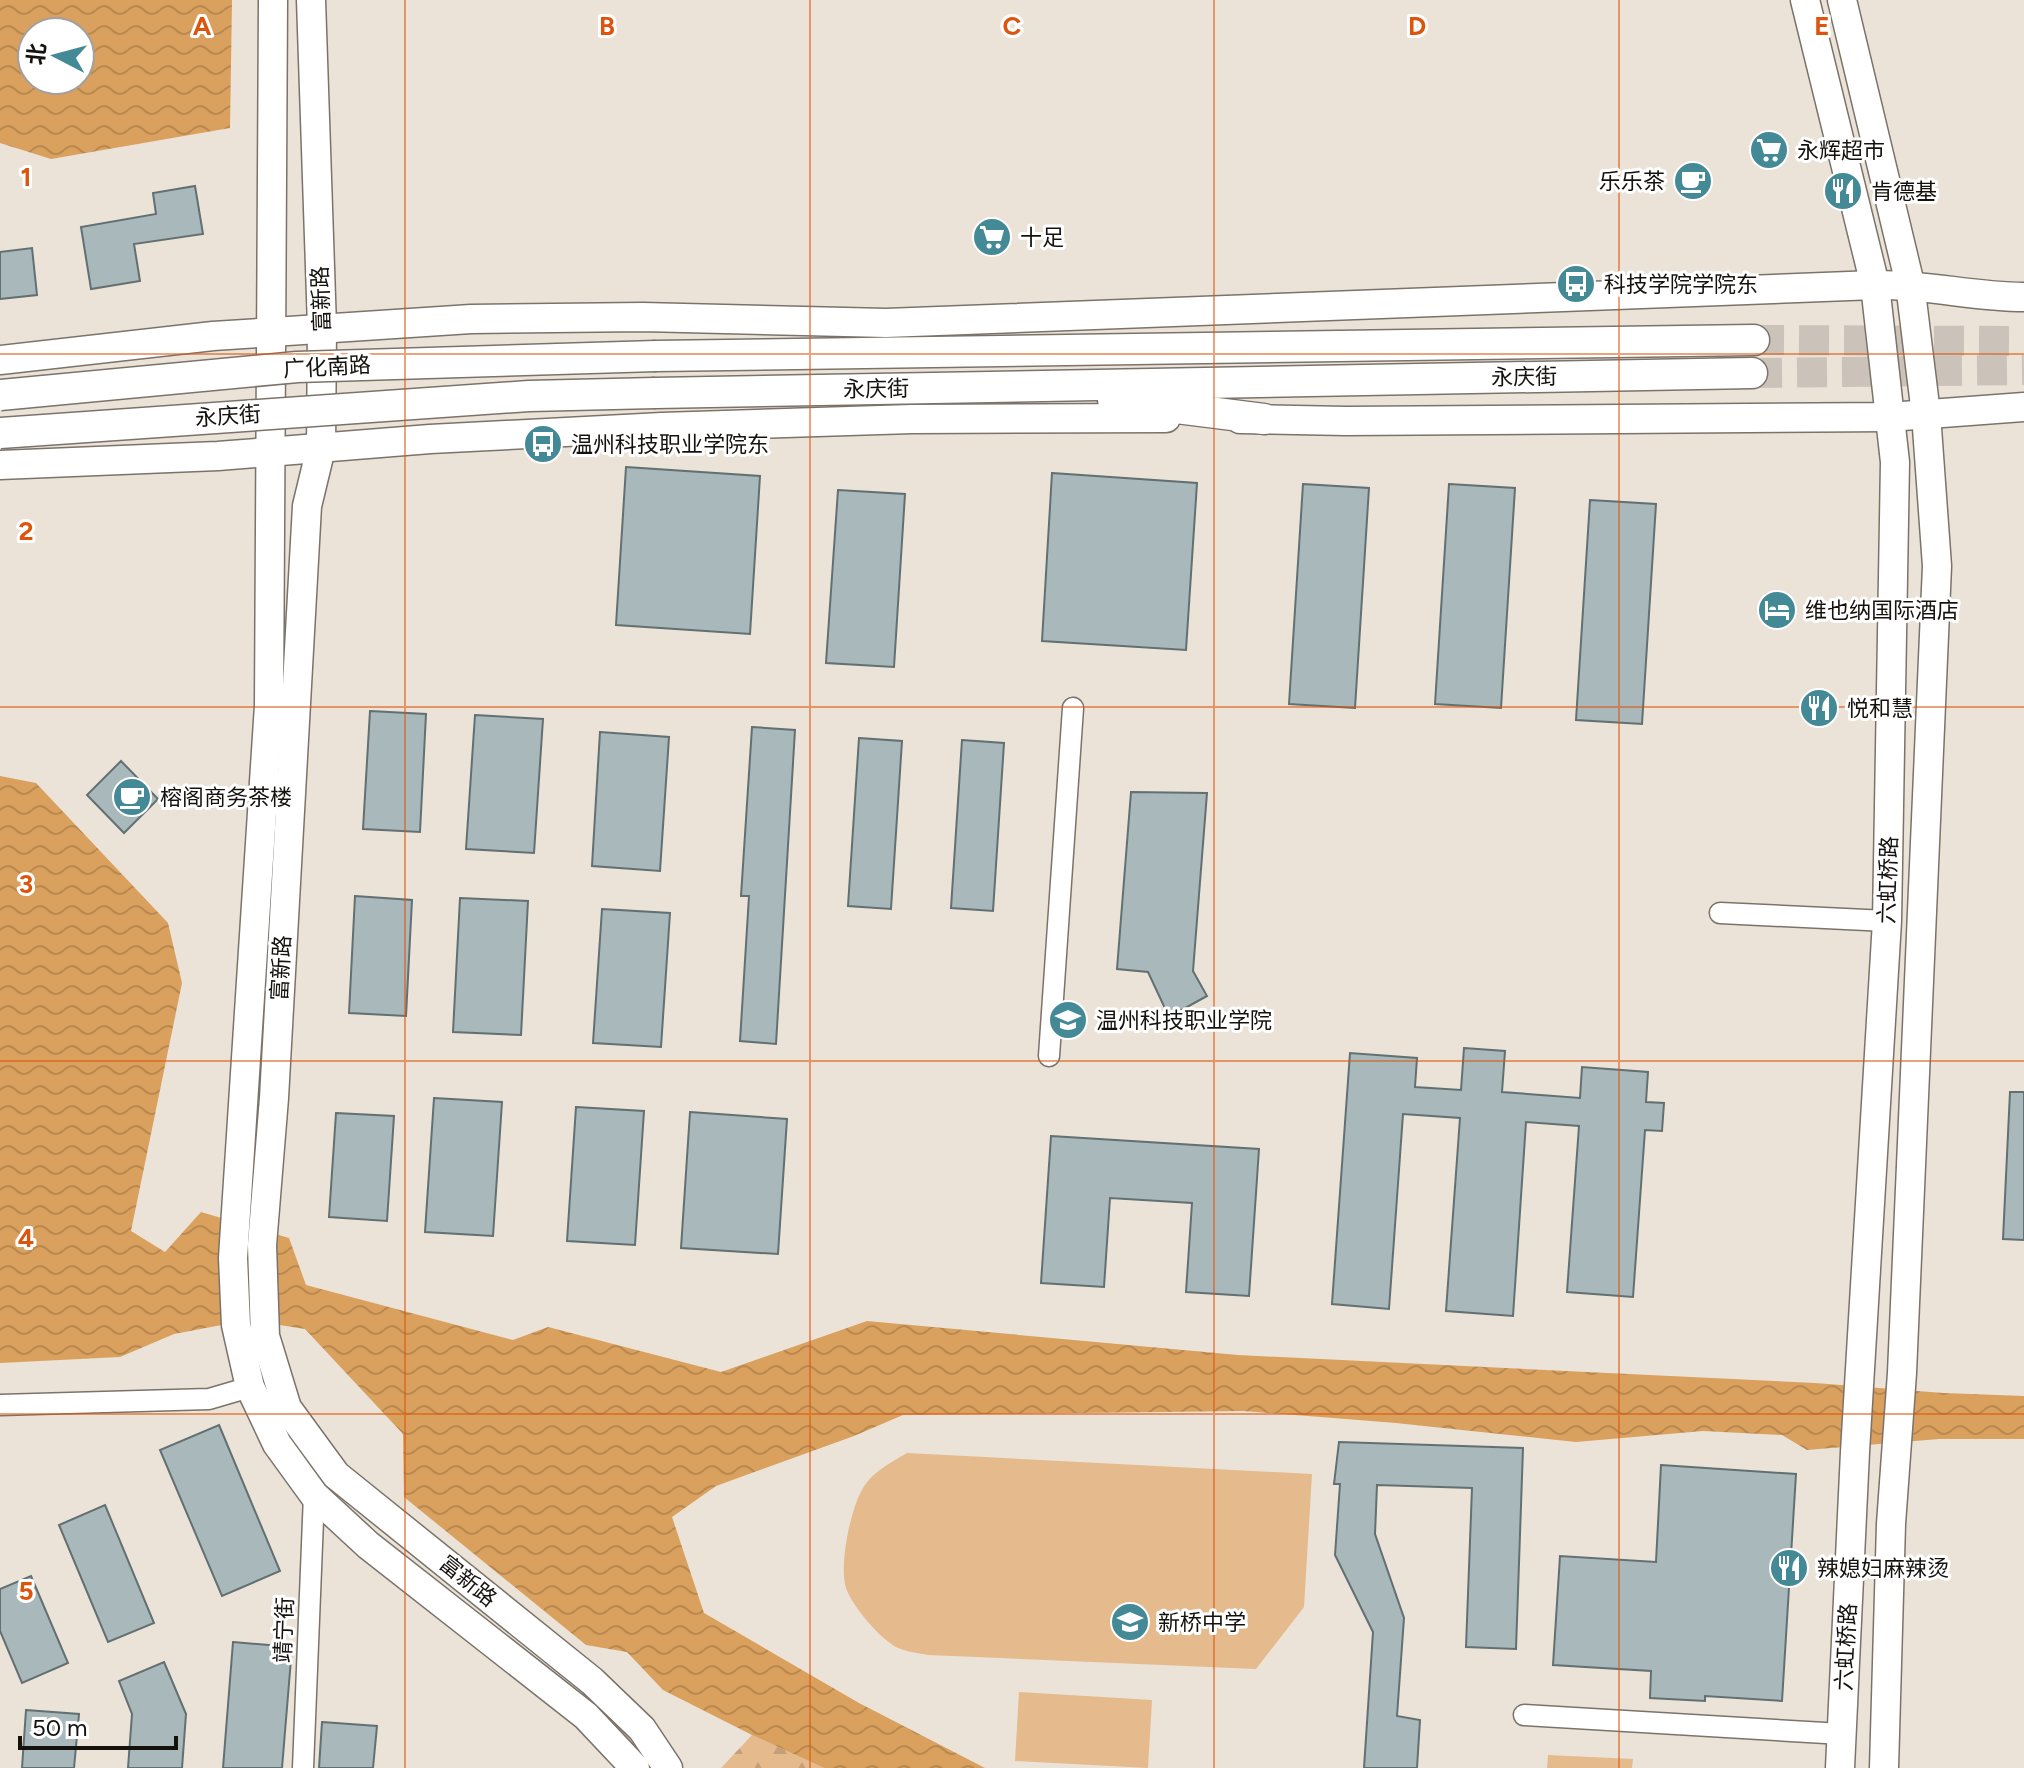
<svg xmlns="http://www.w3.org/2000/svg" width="2024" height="1768" font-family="Figtree,'Noto Sans SC',sans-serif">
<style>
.forest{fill:url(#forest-firs)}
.garden{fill:#e5ba8d}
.water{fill:url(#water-waves);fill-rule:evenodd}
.building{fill:#a9b8bb;stroke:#627072;stroke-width:2}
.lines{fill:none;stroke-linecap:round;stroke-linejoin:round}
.primary-tunnel{stroke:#cbc3ba;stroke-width:30;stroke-dasharray:30 15;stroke-linecap:butt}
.street-casing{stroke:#7b736a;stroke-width:23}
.secondary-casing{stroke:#7b736a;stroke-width:31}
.primary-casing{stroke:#7b736a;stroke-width:33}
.street{stroke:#fff;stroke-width:20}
.secondary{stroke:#fff;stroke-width:28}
.primary{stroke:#fff;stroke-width:30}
.primary-bridge-casing{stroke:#7b736a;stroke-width:33;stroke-linecap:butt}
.primary-bridge{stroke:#fff;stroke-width:30}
.grid{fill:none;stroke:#dd550c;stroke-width:2;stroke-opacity:0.55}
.labels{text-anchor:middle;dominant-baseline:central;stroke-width:6;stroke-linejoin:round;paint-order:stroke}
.poi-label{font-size:22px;fill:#15120e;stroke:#fff;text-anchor:start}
.street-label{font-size:22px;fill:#15120e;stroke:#fff}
.grid-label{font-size:26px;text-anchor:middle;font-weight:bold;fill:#dd550c;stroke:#fff;stroke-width:6;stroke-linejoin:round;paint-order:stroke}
</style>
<defs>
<pattern id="forest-firs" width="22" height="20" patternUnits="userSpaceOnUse" patternTransform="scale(2)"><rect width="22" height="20" fill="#e5ba8d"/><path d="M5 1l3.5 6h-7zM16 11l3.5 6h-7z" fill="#c49f78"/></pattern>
<pattern id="water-waves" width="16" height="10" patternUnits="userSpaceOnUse" patternTransform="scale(2)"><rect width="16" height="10" fill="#daa05e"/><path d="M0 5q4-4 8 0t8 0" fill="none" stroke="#ba8950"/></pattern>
</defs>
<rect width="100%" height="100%" fill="#ebe2d8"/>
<!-- forest -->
<path class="forest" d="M752 1735 824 1768H721Z"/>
<!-- garden -->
<g class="garden">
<path d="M907 1453 1312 1474 1304 1607 1256 1669 928 1655C919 1653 907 1652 898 1648 881 1640 852 1606 846 1588 839 1566 850 1512 861 1492 870 1473 890 1463 907 1453Z"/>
<path d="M1019 1692 1152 1700 1148 1768 1015 1761Z"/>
<path d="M1548 1755 1633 1759 1632 1768H1547Z"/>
</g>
<!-- water -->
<g class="water">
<path d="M0 0H232L230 128 51 159 0 143ZM32 32H80V80H32Z"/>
<path d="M0 776 36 783 168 923 182 983 131 1231 165 1252 201 1212 289 1238 306 1285 513 1340 548 1327 721 1372 867 1321 1238 1355 1815 1383 1943 1393 2024 1396V1439H1939L1807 1450 1782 1435 1703 1431 1576 1442 1396 1423 1243 1411 903 1415 854 1436 716 1486 672 1517 704 1613 859 1703 985 1768H824L752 1735 663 1690 627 1652 586 1645 404 1497 403 1434 305 1329 248 1320 174 1334 120 1357 0 1363Z"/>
</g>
<!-- building -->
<g class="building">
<path d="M195 186 203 234 134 244 140 281 91 289 81 227 156 214 153 193Z"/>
<path d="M32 248 37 295 0 299V252Z"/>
<path d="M626 467 760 476 750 634 616 625Z"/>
<path d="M1052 473 1197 483 1186 650 1042 641Z"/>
<path d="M1303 484 1369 488 1355 708 1289 704Z"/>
<path d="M1449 484 1515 488 1501 708 1435 704Z"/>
<path d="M838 490 905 494 894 667 826 663Z"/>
<path d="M1590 500 1656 504 1642 724 1576 720Z"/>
<path d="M370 711 426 714 420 832 363 829Z"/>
<path d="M475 715 543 719 534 853 466 849Z"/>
<path d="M752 727 795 730 776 1044 740 1041 749 896H741Z"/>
<path d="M600 732 669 737 660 871 592 866Z"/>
<path d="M859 738 902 741 891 909 848 906Z"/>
<path d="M962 740 1004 743 993 911 951 908Z"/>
<path d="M121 761 158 799 124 833 87 795Z"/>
<path d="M1131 792 1207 793 1193 971 1207 996 1169 1017 1148 972 1117 969Z"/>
<path d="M355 896 412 900 406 1016 349 1013Z"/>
<path d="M460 898 528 901 521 1035 453 1032Z"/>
<path d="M602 909 670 913 661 1047 593 1043Z"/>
<path d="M1464 1048 1505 1051 1502 1092 1580 1098 1582 1067 1648 1072 1646 1102 1664 1103 1662 1131 1645 1130 1633 1297 1567 1292 1579 1126 1526 1122 1513 1316 1446 1311 1460 1118 1403 1114 1389 1309 1332 1304 1350 1053 1417 1058 1415 1087 1461 1090Z"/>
<path d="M2010 1092H2024V1240L2003 1239Z"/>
<path d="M434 1098 502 1102 493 1236 425 1232Z"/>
<path d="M576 1107 644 1111 635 1245 567 1241Z"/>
<path d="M690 1112 787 1119 778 1254 681 1248Z"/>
<path d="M336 1113 394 1116 387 1221 329 1217Z"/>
<path d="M1051 1136 1259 1149 1249 1296 1186 1292 1192 1203 1110 1198 1104 1287 1041 1283Z"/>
<path d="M219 1425 280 1571 222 1596 160 1450Z"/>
<path d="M1339 1442 1523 1448 1516 1649 1466 1647 1472 1488 1377 1485 1375 1534 1404 1618 1397 1716 1420 1720 1417 1768H1364L1373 1632 1335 1555 1340 1484H1334Z"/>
<path d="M1661 1465 1796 1474 1782 1701 1705 1696V1701L1650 1698 1651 1671 1553 1665 1560 1556 1656 1562Z"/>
<path d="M105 1505 154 1623 108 1642 59 1525Z"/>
<path d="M31 1576 68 1663 22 1683 0 1631V1589Z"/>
<path d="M233 1642 292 1647 282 1768H223Z"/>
<path d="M164 1662 186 1714 182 1768H128L132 1714 119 1681Z"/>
<path d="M26 1710 79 1714 74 1768H22Z"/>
<path d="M322 1722 377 1726 373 1768H319Z"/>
</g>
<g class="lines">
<!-- primary-tunnel -->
<g class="primary-tunnel">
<path d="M1754 340 2024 341"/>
<path d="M1752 373 2024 370"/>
</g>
<defs>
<g id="street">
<path d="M1720 913 1887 921"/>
<path d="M1049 1056 1073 708"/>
<path d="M0 1405 209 1399 250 1387"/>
<path d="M1524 1715 1842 1734"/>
<path d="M303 1768 314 1495"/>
</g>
<g id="secondary">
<path d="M273 0 269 705 233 1258 236 1325 250 1387 277 1444 314 1495 368 1545 586 1716 635 1768"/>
<path d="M311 0 322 327 321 448 307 506 274 1098 262 1245 265 1336 287 1408 336 1475 592 1681 642 1729 668 1768"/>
<path d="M1805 0 1875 285 1895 462 1887 921 1855 1452 1840 1768"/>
<path d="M1842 0 1910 284 1926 414 1937 566 1902 1373 1891 1524 1884 1768"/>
<path d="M0 360 213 336 471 319 643 317 886 323 1875 285C1926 284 1974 297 2024 297"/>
<path d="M1240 419 1346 421 1889 417 2024 407"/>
<path d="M0 465 218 456 430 439 662 427 912 419 1166 418"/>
</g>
<g id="primary">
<path d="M656 356 1754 340"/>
<path d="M655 393 1752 373"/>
<path d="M1113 400 1264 419"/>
</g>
</defs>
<!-- street casing -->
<use href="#street" class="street-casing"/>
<!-- secondary casing -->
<use href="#secondary" class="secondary-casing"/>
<!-- primary casing -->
<use href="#primary" class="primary-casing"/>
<!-- street -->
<use href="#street" class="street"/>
<!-- secondary -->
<use href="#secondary" class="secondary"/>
<!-- primary -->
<use href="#primary" class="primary"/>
<defs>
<g id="primary-bridge">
<path d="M0 395 297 367 656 356"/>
<path d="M0 433 529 396 655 393"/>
</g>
</defs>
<!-- primary-bridge casing -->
<use href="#primary-bridge" class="primary-bridge-casing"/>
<!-- primary-bridge -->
<use href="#primary-bridge" class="primary-bridge"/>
</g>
<!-- grid -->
<path class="grid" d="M405 0V1768M810 0V1768M1214 0V1768M1619 0V1768M0 354H2024M0 707H2024M0 1061H2024M0 1414H2024"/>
<!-- icons -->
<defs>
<symbol id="supermarket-disc" viewBox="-11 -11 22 22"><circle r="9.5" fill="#448996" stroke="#fff"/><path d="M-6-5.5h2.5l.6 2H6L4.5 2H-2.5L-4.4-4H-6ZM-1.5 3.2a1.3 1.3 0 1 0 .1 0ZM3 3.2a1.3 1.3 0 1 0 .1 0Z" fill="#fff"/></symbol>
<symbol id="cafe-disc" viewBox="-11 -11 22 22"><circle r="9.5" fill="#448996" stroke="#fff"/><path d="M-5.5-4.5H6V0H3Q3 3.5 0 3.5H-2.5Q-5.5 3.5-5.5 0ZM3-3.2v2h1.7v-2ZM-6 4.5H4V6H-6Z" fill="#fff"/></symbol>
<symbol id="restaurant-disc" viewBox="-11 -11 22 22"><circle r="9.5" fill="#448996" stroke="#fff"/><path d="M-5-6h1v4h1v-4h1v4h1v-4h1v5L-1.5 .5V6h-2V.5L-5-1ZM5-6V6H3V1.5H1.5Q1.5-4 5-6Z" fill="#fff"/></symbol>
<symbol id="bus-disc" viewBox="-11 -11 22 22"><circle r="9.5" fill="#448996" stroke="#fff"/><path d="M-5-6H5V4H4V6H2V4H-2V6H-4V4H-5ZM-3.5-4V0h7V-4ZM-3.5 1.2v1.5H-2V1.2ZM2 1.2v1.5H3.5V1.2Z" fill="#fff"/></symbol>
<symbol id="hotel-disc" viewBox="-11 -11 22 22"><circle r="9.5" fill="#448996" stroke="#fff"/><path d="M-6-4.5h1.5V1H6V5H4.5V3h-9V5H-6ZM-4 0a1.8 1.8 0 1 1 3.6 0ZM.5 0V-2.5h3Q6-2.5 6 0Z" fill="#fff"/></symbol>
<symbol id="university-disc" viewBox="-11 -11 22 22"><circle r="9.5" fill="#448996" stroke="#fff"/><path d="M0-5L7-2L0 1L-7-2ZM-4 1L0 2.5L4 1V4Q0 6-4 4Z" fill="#fff"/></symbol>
<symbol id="school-disc" viewBox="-11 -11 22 22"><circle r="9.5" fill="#448996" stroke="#fff"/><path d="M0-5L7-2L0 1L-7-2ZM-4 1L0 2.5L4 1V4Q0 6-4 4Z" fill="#fff"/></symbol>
</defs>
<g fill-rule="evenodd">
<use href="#supermarket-disc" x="1747" y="128" width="44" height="44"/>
<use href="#cafe-disc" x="1671" y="159" width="44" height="44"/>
<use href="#restaurant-disc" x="1821" y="169" width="44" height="44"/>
<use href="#supermarket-disc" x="970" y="215" width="44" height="44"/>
<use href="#bus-disc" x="1554" y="262" width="44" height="44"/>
<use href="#bus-disc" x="521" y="422" width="44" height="44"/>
<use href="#hotel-disc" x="1755" y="588" width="44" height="44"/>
<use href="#restaurant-disc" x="1797" y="686" width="44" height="44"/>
<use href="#cafe-disc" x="110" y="775" width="44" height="44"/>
<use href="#university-disc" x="1046" y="998" width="44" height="44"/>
<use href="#restaurant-disc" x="1767" y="1546" width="44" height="44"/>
<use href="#school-disc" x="1108" y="1600" width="44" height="44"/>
</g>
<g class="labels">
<!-- poi labels -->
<g class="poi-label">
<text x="1797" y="150">永辉超市</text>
<text x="1665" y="181" text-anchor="end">乐乐茶</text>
<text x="1871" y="191">肯德基</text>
<text x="1020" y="237">十足</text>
<text x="1604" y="284">科技学院学院东</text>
<text x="571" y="444">温州科技职业学院东</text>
<text x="1805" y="610">维也纳国际酒店</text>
<text x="1847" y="708">悦和慧</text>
<text x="160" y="797">榕阁商务茶楼</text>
<text x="1096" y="1020">温州科技职业学院</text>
<text x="1817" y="1568">辣媳妇麻辣烫</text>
<text x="1158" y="1622">新桥中学</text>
</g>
<!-- street labels -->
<g class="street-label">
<text transform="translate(321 299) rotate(-92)">富新路</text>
<text transform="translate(327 367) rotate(-3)">广化南路</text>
<text transform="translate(1524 377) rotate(-1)">永庆街</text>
<text transform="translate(876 389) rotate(-1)">永庆街</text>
<text transform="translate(228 416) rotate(-4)">永庆街</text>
<text transform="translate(1888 880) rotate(-88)">六虹桥路</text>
<text transform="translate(281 968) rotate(-87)">富新路</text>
<text transform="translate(468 1581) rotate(39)">富新路</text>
<text transform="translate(284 1630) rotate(-88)">靖宁街</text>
<text transform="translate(1846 1647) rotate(-87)">六虹桥路</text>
</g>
</g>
<g class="grid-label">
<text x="202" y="35">A</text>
<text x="607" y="35">B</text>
<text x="1012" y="35">C</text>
<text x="1417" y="35">D</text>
<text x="1822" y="35">E</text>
<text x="26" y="186">1</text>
<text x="26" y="540">2</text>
<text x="26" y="893">3</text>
<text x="26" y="1247">4</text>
<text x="26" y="1600">5</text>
</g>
<!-- north arrow -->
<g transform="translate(56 56) rotate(276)"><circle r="38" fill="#ffffff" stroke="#a1a09f" stroke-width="2"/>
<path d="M0-6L14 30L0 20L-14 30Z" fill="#448996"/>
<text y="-12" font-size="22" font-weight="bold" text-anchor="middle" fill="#15120e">北</text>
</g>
<!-- scale -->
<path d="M20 1736v12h156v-12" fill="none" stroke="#15120e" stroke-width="4"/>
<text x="32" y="1736" font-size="24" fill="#15120e" stroke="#ffffff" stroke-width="6" paint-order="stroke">50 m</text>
</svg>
